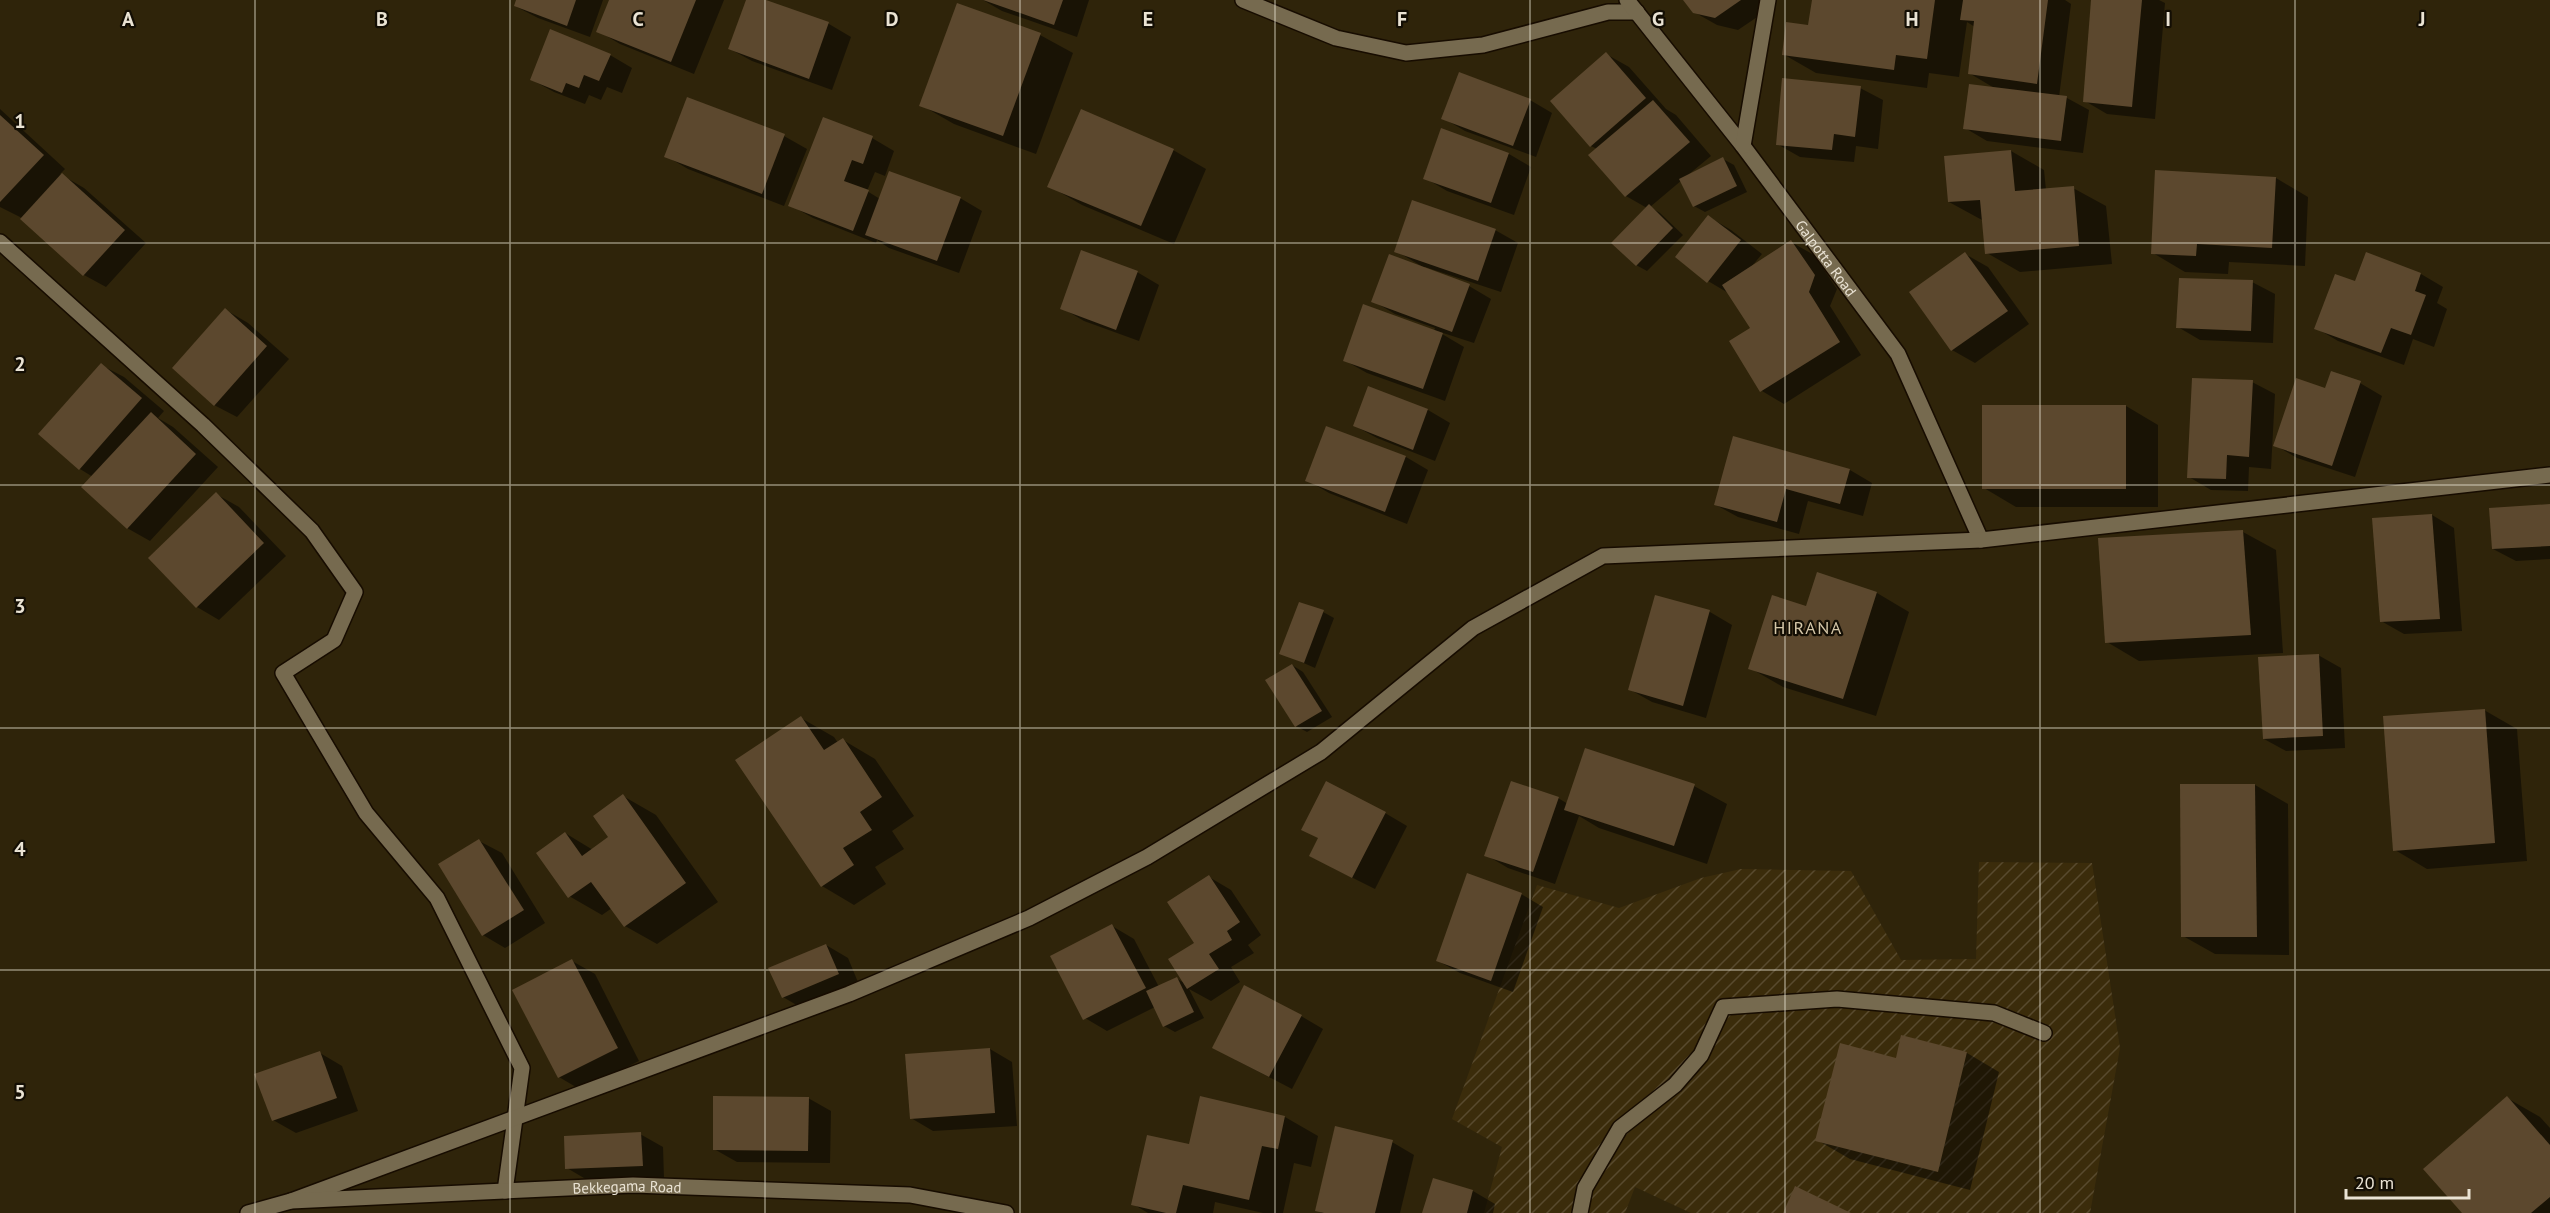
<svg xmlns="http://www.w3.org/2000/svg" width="2550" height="1213" font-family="'PT Sans',sans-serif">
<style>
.industrial{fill:url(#industrial-furrows)}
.shadow{fill:#0007}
.building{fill:#5c482e}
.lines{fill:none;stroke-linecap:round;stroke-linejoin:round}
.minor-casing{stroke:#170c00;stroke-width:18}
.minor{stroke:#766a4f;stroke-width:15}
.grid{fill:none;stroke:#eae3d4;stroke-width:1.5;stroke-opacity:0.55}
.labels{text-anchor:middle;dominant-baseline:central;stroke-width:4.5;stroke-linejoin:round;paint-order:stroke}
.street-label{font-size:15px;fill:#eae3d4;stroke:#130e04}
.quarter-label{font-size:18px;letter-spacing:1.5px;fill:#d5c7a9;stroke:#130e04}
.grid-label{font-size:20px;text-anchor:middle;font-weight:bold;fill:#eae3d4;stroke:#130e04;stroke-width:4.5;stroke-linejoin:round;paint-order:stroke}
</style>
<defs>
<pattern id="industrial-furrows" width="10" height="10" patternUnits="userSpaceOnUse" patternTransform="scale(1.5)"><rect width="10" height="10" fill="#3b2c0b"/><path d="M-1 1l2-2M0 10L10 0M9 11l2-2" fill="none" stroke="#584a2e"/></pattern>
</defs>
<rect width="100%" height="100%" fill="#2f240a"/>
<!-- industrial -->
<path class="industrial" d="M1979 862 2092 863 2120 1048 2090 1213H1691L1635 1187 1625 1213H1484L1502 1147 1452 1119 1537 885 1619 908 1701 878 1741 869 1851 871 1901 960 1976 959Z"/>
<!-- shadow -->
<g class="shadow">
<path d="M517 0H603L590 37 538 18 515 6Z"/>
<path d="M611 0H724L694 74 620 44 598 31Z"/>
<path d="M747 0H762L829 24 851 37 832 90 752 61 730 49Z"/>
<path d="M983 0H1089L1077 37 1002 11Z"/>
<path d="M1685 0H1762L1769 9 1738 30 1717 25 1694 12Z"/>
<path d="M1813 0H2065L2071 4 2059 97 2067 98 2089 110 2083 153 1987 141 1965 128 1996 89 1969 73 1975 27 1967 22 1959 77 1929 73 1927 88 1816 73 1783 54 1810 27Z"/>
<path d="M2093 0H2159L2165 3 2155 119 2107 114 2085 101Z"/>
<path d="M1040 35 1073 53 1036 154 954 124 921 105Z"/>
<path d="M1606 54 1629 67 1666 109 1676 115 1711 156 1688 175 1723 159 1734 165 1747 192 1705 212 1694 206 1682 180 1650 207 1660 213 1683 235 1647 271 1636 265 1647 208 1626 196 1597 149 1591 146Z"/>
<path d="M610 55 632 68 622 93 607 87 601 100 589 95 585 104 554 92 532 80Z"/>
<path d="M1860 88 1883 100 1878 149 1856 146 1854 162 1800 157 1777 144Z"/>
<path d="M688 99 784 136 807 149 784 206 688 169 666 156Z"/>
<path d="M1530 100 1552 113 1536 157 1465 131 1443 118Z"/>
<path d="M0 109 65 169 60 174 84 188 146 243 106 287 84 275 20 217 0 207Z"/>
<path d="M872 138 894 151 885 176 875 172 867 191 880 199 960 198 982 211 959 273 889 248 877 240 876 243 813 218 790 205Z"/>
<path d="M1173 150 1206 169 1174 244 1082 205 1049 186Z"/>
<path d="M2011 151 2044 170 2046 190 2073 188 2106 206 2112 264 2020 272 1987 253 1982 220 1949 202Z"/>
<path d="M1509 154 1531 167 1514 215 1447 191 1425 178Z"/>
<path d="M2276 178 2308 197 2305 266 2229 262 2228 274 2185 272 2153 253Z"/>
<path d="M1709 217 1731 230 1762 254 1752 266 1791 242 1814 255 1837 289 1830 306 1861 355 1784 404 1762 391 1752 328 1730 294 1708 281Z"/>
<path d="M1495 230 1518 243 1501 292 1425 267 1424 269 1469 286 1491 299 1474 343 1437 331 1464 347 1445 401 1367 373 1344 360 1434 331 1435 328 1395 314 1373 301 1423 267 1396 251Z"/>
<path d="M1965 254 1988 267 2029 324 1975 363 1952 350Z"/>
<path d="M1137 272 1159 285 1139 341 1084 321 1062 308Z"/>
<path d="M2421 274 2443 287 2437 303 2447 309 2434 347 2413 339 2404 365 2338 341 2316 328 2356 283Z"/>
<path d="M2252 282 2275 294 2273 343 2200 340 2178 327Z"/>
<path d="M226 310 248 323 289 359 237 417 214 405Z"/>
<path d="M101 365 124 377 164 411 158 418 173 427 218 467 150 541 127 528 93 477 80 469 40 434Z"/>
<path d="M2252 382 2275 394 2271 469 2249 467 2248 491 2211 490 2189 477Z"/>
<path d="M2360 383 2382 396 2355 477 2297 458 2275 445Z"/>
<path d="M1369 388 1428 410 1450 423 1435 461 1377 438 1355 426Z"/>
<path d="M2126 406 2158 425V507H2016L1984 488Z"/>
<path d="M1327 428 1406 457 1428 470 1407 524 1329 493 1307 480Z"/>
<path d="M1734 438 1850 470 1872 483 1863 516 1808 501 1799 534 1738 517 1716 505Z"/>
<path d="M216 494 239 507 286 556 219 620 197 607Z"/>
<path d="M2550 506V559L2516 561 2493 549Z"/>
<path d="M2432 515 2454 528 2462 631 2404 634 2381 621Z"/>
<path d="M2243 532 2276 550 2283 653 2139 661 2107 642Z"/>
<path d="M1877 593 1909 612 1876 716 1783 687 1750 668 1807 608Z"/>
<path d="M1656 597 1710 612 1732 625 1706 718 1652 702 1629 689Z"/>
<path d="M1323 612 1334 618 1315 668 1281 653Z"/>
<path d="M2318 655 2341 668 2345 748 2286 751 2264 739Z"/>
<path d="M1292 665 1303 672 1332 717 1307 732 1296 726Z"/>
<path d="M2484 710 2517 729 2527 861 2427 869 2395 850Z"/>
<path d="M801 718 834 737 838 743 843 740 875 759 914 816 892 831 904 849 875 867 886 884 854 905 822 886Z"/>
<path d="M1586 750 1694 786 1727 804 1707 864 1599 828 1579 816 1555 884 1508 868 1486 855 1558 798 1568 804Z"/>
<path d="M2255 785 2288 804 2289 955 2215 954 2183 936Z"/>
<path d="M623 796 656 815 718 902 657 944 625 926 612 908 602 915 569 896 565 833 593 850 610 837Z"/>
<path d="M1385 813 1407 826 1375 889 1333 868Z"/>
<path d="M479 841 502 853 545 923 505 948 483 935Z"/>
<path d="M1209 877 1231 890 1261 935 1248 945 1254 953 1231 967 1240 982 1211 1001 1189 989 1204 1018 1175 1032 1164 1026 1155 1007 1107 1031 1085 1018 1112 926 1134 939 1159 987 1176 978 1186 984Z"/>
<path d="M1521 894 1543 907 1513 992 1460 973 1438 961Z"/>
<path d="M826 945 848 958 860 987 805 1010 783 997Z"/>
<path d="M572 961 595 974 639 1061 581 1090 559 1077Z"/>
<path d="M1301 1016 1323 1029 1292 1089 1236 1060Z"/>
<path d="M1902 1037 1967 1053 1999 1072 1970 1190 1850 1159 1817 1140 1897 1059Z"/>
<path d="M990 1049 1012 1062 1017 1126 933 1131 911 1118Z"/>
<path d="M320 1053 342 1066 358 1111 296 1133 273 1120Z"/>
<path d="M808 1098 831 1111 830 1163 737 1162 714 1149Z"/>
<path d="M1201 1098 1285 1117 1318 1136 1311 1167 1294 1163 1283 1213H1263L1215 1202 1213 1213H1148L1133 1204 1190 1146Z"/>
<path d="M2507 1098 2540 1117 2550 1128V1213H2464Z"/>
<path d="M640 1134 663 1147 664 1178 589 1181 567 1168Z"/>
<path d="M1392 1142 1414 1155 1400 1213H1322L1316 1210Z"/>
<path d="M1434 1180 1473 1191 1495 1204 1493 1213H1424Z"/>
</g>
<!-- building -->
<g class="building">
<path d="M516 0H576L567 26 514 6Z"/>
<path d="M609 0H696L671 62 596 32Z"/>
<path d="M746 0H766L829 22 809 79 728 49Z"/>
<path d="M983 0H1063L1054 25Z"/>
<path d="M1683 0H1741L1715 18 1693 13Z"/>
<path d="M1812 0H1935L1927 59 1896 55 1894 70 1782 55 1786 22 1808 25Z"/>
<path d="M1963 0H2048L2037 84 1968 74 1974 21 1960 20Z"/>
<path d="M2091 0H2142L2132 107 2083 102Z"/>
<path d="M957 3 1041 33 1003 136 919 106Z"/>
<path d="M550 29 611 54 599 81 584 75 579 88 566 83 562 93 530 80Z"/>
<path d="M1606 52 1646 98 1590 147 1550 101Z"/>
<path d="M1459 72 1531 99 1513 146 1441 119Z"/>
<path d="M1782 78 1861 86 1855 137 1834 134 1832 150 1776 145Z"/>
<path d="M1969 84 2067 96 2061 141 1963 129Z"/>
<path d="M687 97 785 134 762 194 664 157Z"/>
<path d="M1653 100 1690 142 1625 197 1588 155Z"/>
<path d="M1081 109 1174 149 1141 226 1047 187Z"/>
<path d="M0 115 44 155 0 202Z"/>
<path d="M823 117 873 136 863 164 852 160 844 181 869 190 853 231 788 206Z"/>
<path d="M1441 128 1509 153 1491 203 1423 179Z"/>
<path d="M2011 150 2015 191 2074 186 2079 246 1985 254 1980 200 1948 202 1944 156Z"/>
<path d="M1723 157 1737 186 1693 207 1679 179Z"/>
<path d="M2155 170 2276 177 2272 248 2197 244 2196 256 2151 254Z"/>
<path d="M889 171 961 197 937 261 865 235Z"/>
<path d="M62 173 125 230 83 276 20 219Z"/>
<path d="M1412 200 1496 229 1478 281 1394 252Z"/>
<path d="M1649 204 1673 228 1636 266 1611 243Z"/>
<path d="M1708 215 1741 240 1707 283 1675 257Z"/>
<path d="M1791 240 1815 275 1809 292 1840 342 1760 392 1729 341 1750 328 1722 285Z"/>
<path d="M1081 250 1138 271 1116 330 1060 309Z"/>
<path d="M1965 252 2008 311 1951 351 1909 292Z"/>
<path d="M2366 252 2421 273 2415 291 2426 295 2411 335 2391 328 2381 353 2314 329 2335 274 2355 281Z"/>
<path d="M1389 254 1470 284 1452 332 1371 302Z"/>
<path d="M2179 278 2253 280 2251 331 2176 328Z"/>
<path d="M1363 304 1443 333 1423 389 1343 361Z"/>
<path d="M225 308 267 346 214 406 172 368Z"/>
<path d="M101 363 142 398 79 470 38 434Z"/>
<path d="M2331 371 2361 381 2332 466 2273 446 2296 378 2325 388Z"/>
<path d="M2192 378 2253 380 2249 457 2227 455 2226 479 2187 478Z"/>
<path d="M1368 386 1428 409 1413 450 1353 426Z"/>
<rect x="1982" y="405" width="144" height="84"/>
<path d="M151 412 196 454 127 529 81 487Z"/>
<path d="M1326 426 1406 456 1385 512 1305 481Z"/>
<path d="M1733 436 1850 469 1840 504 1786 489 1777 522 1714 505Z"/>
<path d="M216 492 264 543 196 608 148 558Z"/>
<path d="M2550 504V546L2492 549 2489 508Z"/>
<path d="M2432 514 2440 619 2380 622 2372 518Z"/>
<path d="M2243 530 2251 635 2105 643 2098 538Z"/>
<path d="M1817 572 1877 592 1843 699 1748 669 1772 595 1806 606Z"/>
<path d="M1655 595 1710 610 1683 706 1628 690Z"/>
<path d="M1299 602 1324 610 1304 663 1279 654Z"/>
<path d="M2319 654 2323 736 2263 739 2258 657Z"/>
<path d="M1292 664 1322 711 1295 727 1265 680Z"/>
<path d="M2485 709 2495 843 2393 851 2383 716Z"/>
<path d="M801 716 824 750 843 738 882 797 860 812 872 830 843 848 854 865 821 887 735 760Z"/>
<path d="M1585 748 1695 784 1674 846 1564 810Z"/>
<path d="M1326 781 1386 812 1352 878 1309 856 1318 838 1301 830Z"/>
<path d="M1511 781 1559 797 1533 872 1484 856Z"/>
<path d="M2180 784H2255L2257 937H2181Z"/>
<path d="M623 794 686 883 624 927 591 882 568 898 536 853 565 832 582 856 608 837 593 816Z"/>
<path d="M479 839 524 910 482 936 438 864Z"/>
<path d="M1467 873 1522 893 1491 981 1436 961Z"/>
<path d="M1209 875 1240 922 1227 931 1232 940 1209 954 1219 969 1187 989 1168 959 1194 943 1167 902Z"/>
<path d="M1112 924 1146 988 1083 1020 1050 956Z"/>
<path d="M826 944 839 974 782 998 768 968Z"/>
<path d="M572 959 618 1048 558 1078 512 990Z"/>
<path d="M1177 977 1194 1012 1163 1027 1146 991Z"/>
<path d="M1244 985 1302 1015 1269 1077 1212 1048Z"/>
<path d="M1901 1035 1967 1052 1938 1172 1815 1141 1840 1043 1896 1058Z"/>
<path d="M990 1048 995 1113 910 1119 905 1054Z"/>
<path d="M320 1051 337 1098 272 1121 254 1074Z"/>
<path d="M713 1096 809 1097 808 1151 713 1150Z"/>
<path d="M1200 1096 1285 1116 1278 1149 1262 1146 1249 1200 1183 1185 1176 1213H1166L1131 1205 1147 1135 1189 1144Z"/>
<path d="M2507 1096 2550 1145V1197L2531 1213H2462L2423 1169Z"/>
<path d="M1335 1126 1393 1140 1375 1213H1324L1315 1211Z"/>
<path d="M641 1132 643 1166 565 1169 564 1136Z"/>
<path d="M1433 1178 1473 1190 1467 1213H1422Z"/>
<path d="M1795 1186 1851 1213H1783Z"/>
</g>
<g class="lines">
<defs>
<g id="minor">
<path d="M1243 0 1336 38 1406 53 1483 45 1608 12H1637"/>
<path id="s1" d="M1627 0 1743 146 1898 354 1981 540"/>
<path d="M1743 146 1768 0"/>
<path d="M0 242 203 425 312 531 355 592 334 640 283 673 366 813 437 898 522 1068 505 1191"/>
<path d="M291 1201 849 994 1029 918 1147 857 1321 752 1473 628 1603 556 1981 540 2550 475"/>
<path id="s2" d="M248 1213 291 1201 633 1185 910 1195 1006 1213"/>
<path d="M1580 1213 1585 1188 1620 1128 1675 1085 1701 1055 1723 1007 1837 999 1994 1013 2044 1033"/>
</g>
</defs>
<!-- minor casing -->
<use href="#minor" class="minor-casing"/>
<!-- minor -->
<use href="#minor" class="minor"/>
</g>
<!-- grid -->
<path class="grid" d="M255 0V1213M510 0V1213M765 0V1213M1020 0V1213M1275 0V1213M1530 0V1213M1785 0V1213M2040 0V1213M2295 0V1213M0 243H2550M0 485H2550M0 728H2550M0 970H2550"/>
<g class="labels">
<!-- street labels -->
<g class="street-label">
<text stroke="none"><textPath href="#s1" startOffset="326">Galpotta Road</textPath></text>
<text stroke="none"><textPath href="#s2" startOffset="381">Bekkegama Road</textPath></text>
</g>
<!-- quarter labels -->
<g class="quarter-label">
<text x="1808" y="627">HIRANA</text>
</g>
</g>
<g class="grid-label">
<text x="128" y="26">A</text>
<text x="382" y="26">B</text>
<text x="638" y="26">C</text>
<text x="892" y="26">D</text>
<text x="1148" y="26">E</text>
<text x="1402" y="26">F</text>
<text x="1658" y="26">G</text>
<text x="1912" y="26">H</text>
<text x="2168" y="26">I</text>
<text x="2422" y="26">J</text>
<text x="20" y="128">1</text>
<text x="20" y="371">2</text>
<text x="20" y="613">3</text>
<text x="20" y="856">4</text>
<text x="20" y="1099">5</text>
</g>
<!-- scale -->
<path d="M2346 1189v9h123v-9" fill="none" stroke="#eae3d4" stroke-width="3"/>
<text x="2355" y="1189" font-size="18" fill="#eae3d4" stroke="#130e04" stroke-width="4.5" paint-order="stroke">20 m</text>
</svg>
